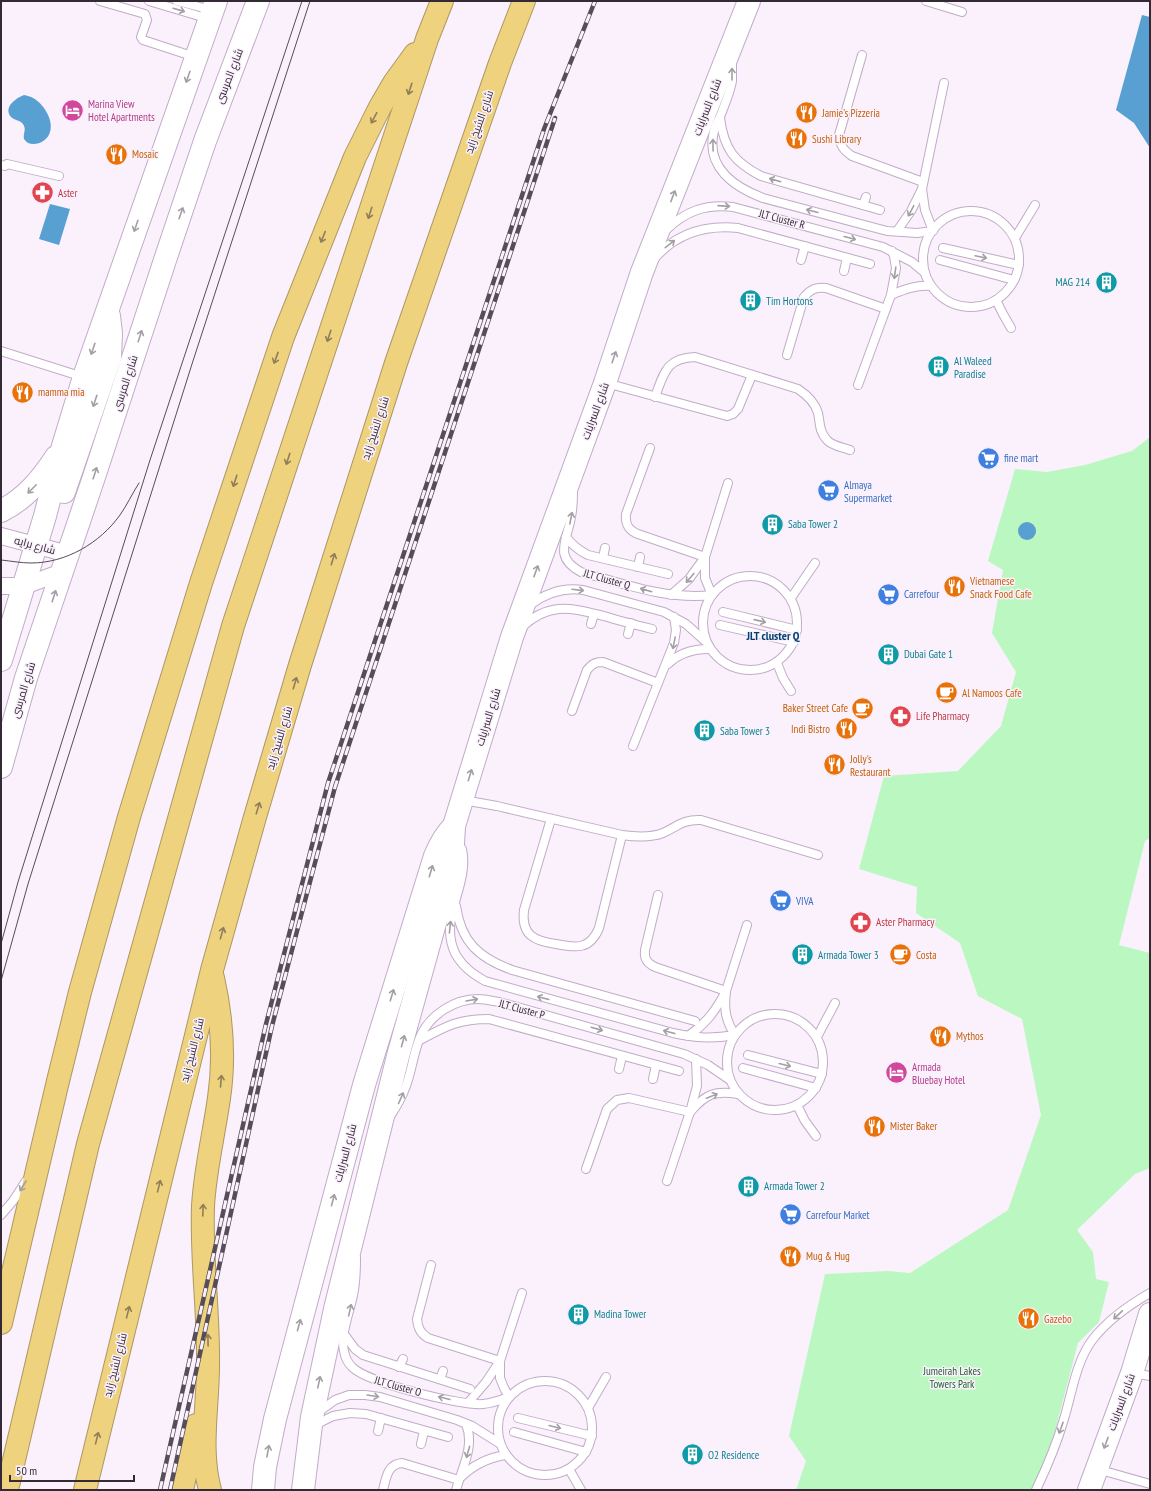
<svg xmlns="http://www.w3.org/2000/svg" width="1151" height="1491" font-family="'PT Sans Narrow',Cairo,sans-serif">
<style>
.green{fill:#bbf7c1}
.water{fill:#57a0d1}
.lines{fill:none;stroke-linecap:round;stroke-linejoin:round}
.lane-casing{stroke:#c2abc9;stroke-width:10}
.street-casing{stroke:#c2abc9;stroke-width:18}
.secondary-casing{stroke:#c2abc9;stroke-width:24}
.highway-casing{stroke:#ad9764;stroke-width:24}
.lane{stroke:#fff;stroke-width:8}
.street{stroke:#fff;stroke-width:16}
.secondary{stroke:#fff;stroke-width:22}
.highway{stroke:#eed27d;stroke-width:22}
.tram{stroke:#564d59;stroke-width:1}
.rail-casing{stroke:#564d59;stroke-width:4.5}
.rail{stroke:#faf1fd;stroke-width:3;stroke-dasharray:9;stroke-linecap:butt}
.oneway{stroke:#a39fa5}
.oneway2{stroke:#907e5a}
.labels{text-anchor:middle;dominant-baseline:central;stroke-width:3;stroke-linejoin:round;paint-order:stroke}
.street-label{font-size:11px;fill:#332a36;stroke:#faf1fd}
.hotel-label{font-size:11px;fill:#b23c85;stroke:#faf1fd;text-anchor:start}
.food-label{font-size:11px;fill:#c56008;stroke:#faf1fd;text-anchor:start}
.health-label{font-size:11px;fill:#be3a42;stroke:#faf1fd;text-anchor:start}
.culture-label{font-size:11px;fill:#0d838f;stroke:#faf1fd;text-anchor:start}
.shop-label{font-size:11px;fill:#366cbe;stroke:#faf1fd;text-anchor:start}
.park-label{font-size:11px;fill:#1c5e2a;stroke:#faf1fd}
.neighbourhood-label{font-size:12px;font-weight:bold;fill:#014171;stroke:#faf1fd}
</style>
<rect width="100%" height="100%" fill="#faf1fd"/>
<!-- green -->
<path class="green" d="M1150 437V838L1145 841 1119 945 1150 953V1168L1135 1174 1077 1230 1093 1252 1096 1279 1109 1282 1099 1322 1078 1343 1056 1427 1044 1469 1032 1490H796L806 1461 789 1436 825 1274 888 1271 910 1273 1008 1210 1041 1115 1022 1019 978 996 960 943 916 913 917 887 859 869 884 776 958 771 1001 726 1016 672 992 633 1003 570 988 561 1015 469 1047 472 1085 465 1132 451Z"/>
<!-- water -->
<g class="water">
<path d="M1142 15 1150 17V148L1134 123 1116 110Z"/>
<path d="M24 95C27 96 30 96 33 98 43 103 54 120 50 132 47 143 30 149 24 139 23 134 26 130 24 126 22 120 15 121 11 117 3 107 16 98 24 95Z"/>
<path d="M50 204 70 209 59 245 39 239Z"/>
<circle cx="1027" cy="531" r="9"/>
</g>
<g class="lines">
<defs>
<g id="lane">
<path d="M100 1 145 14 147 20 141 37 143 40 195 57"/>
<path d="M149 1 209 19"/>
<path d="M177 1 211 10"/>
<path d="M926 1 962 12"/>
<path d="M862 55 839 135C840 145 843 150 852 156L923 182"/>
<path d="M732 66C732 71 732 76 732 81 730 93 724 106 720 117 718 121 715 126 714 131 705 167 734 187 763 198L887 231 917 233 933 231 925 210 922 189"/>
<path d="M720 118C724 149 734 162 761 176L880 210"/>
<path d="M1 165 5 166 7 164 59 176"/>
<path d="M863 205 866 197"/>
<circle cx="971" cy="259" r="48"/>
<path d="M665 231C685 211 705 204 733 207L883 247 912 262 925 273"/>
<path d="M897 231 911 211 922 189 944 83"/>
<path d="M1015 238 1035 205"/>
<path d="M943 248 1019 265"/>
<path d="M655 258C677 233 707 225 738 228L870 264"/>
<path d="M801 260 805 246"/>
<path d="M940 260 1014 280"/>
<path d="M844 271 847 258"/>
<path d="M891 295C905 289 916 285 931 286"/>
<path d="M996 300 1003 314 1011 328"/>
<path d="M1 351 83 377"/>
<path d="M787 355 804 297C811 289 816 287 826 288L886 309"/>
<path d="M606 383 727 416 733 414 738 409 752 375"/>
<path d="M858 385 891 295 896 268 894 256 892 251"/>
<path d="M655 397C664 373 666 358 695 357L798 389C807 395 815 402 818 413 820 422 819 432 827 440 832 446 842 447 850 450"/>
<path d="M650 448 626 514C625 524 628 530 638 534L705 557"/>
<path d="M573 491C573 500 573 508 571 517 567 541 553 557 581 572 624 584 667 600 712 595L705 578V557"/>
<path d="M566 537C572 545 578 550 588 555L668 574"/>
<path d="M603 558 605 548"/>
<path d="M638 567 640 557"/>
<circle cx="750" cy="623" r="47"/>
<path d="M671 595 689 579 705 557 728 483"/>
<path d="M791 598 815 563"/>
<path d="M530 605C546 593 563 587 583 590L664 612 686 624 705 641"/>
<path d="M723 612 797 630"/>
<path d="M591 624 594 614"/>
<path d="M720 625 794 642"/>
<path d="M521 628C549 601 571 608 604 616 620 621 636 625 652 629"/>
<path d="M628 634 631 623"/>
<path d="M777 663 783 678 791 691"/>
<path d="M668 664C680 652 694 649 709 649"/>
<path d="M572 711 587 670C592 664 595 662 603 662L658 683"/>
<path d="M633 746 674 643 676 630 674 617"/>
<path d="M463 800 497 806 622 835C636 837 650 838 663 833 678 826 684 819 701 820L818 855"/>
<path d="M551 819 524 910C521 935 534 941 556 944 576 948 590 950 599 928L622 835"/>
<path d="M462 849C470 886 437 919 456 955 464 968 473 974 485 981L673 1033C696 1038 712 1039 735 1035 725 1020 724 1008 726 991"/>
<path d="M658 895 645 950C644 959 647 963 655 967L726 991"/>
<path d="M456 906C461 942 479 958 512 970L695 1021"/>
<circle cx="775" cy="1062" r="48"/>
<path d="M688 1036C706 1024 716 1010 726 991L747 925"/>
<path d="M817 1037 835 1003"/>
<path d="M420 1040C446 1026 458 1019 489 1019L679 1071"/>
<path d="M748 1055 822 1074"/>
<path d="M743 1068 816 1088"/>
<path d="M619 1069 622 1056"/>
<path d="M653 1079 656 1065"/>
<path d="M797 1105 805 1121 816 1136"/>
<path d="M691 1111C706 1094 715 1090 738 1094"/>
<path d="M391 1115C396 1107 401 1099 404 1091 412 1073 413 1052 421 1035 431 1014 455 999 478 999 485 999 493 1001 499 1002L684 1054 708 1065 730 1080"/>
<path d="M586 1169 607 1109 617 1100 629 1098 690 1112"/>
<path d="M667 1181 690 1112 697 1086 696 1059"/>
<path d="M1 1215 13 1201 26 1181"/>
<path d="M356 1258C356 1271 356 1282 353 1295 350 1311 340 1335 344 1351 345 1357 348 1363 352 1367 368 1383 461 1406 483 1404 492 1403 501 1400 509 1397L504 1388 500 1378V1361L522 1293"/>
<path d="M431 1265 417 1319C418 1328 420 1333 428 1338L500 1361"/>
<path d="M344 1334 355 1349 363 1355 470 1389"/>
<path d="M399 1367 403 1359"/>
<path d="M1133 1373 1150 1376"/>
<path d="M440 1379 443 1371"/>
<circle cx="545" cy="1428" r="47"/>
<path d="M468 1403 486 1382 500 1361"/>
<path d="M588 1408 606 1377"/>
<path d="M317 1413 335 1400 349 1395H365L380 1397 457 1420 472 1426 499 1443"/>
<path d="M518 1418 592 1436"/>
<path d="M315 1427 321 1422 333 1416 350 1413 366 1414 448 1437"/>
<path d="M378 1431 381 1418"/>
<path d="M514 1432 586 1452"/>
<path d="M421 1444 424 1431"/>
<path d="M569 1469 581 1490"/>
<path d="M1097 1469 1150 1484"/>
<path d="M460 1478C473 1465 487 1458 505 1455"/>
<path d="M383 1490C386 1479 387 1464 402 1463L459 1480"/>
<path d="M456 1490C462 1468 475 1446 466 1424"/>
<path d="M1036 1490C1047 1467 1057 1443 1064 1419 1072 1393 1076 1361 1093 1339 1108 1320 1129 1305 1150 1293"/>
</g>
<g id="street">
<path d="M1 536 68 554"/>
<path d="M1 586H24L62 572"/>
</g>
<g id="secondary">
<path d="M64 492 110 358 111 333 109 316"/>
<path d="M1 511C25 499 41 480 56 457"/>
<path d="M1 660 45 516 63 446 84 377 216 1"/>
<path d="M1 767 26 678 94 477 165 260 205 141 258 1"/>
<path d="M263 1490 265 1467 275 1419 364 1085 435 856C440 844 445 835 454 826"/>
<path d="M303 1490 312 1417 335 1309 398 1056 452 862 454 826 512 637 605 383 642 272 749 1"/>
<path d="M1089 1490 1132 1373 1150 1314"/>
</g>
<g id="highway">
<path d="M1 1323 58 1081 80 992 129 817 201 583 283 337 355 157 380 107 394 83 415 54"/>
<path d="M7 1490 88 1144 233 626 427 39 442 1"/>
<path d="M85 1490 212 970 255 817 300 665 396 363 500 63 524 1"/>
<path d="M182 1490 196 1425"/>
<path d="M210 1490C199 1450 208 1407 208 1366 209 1313 201 1260 203 1206 205 1170 214 1134 219 1098 225 1058 222 1018 213 978"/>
</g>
</defs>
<!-- lane casing -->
<use href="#lane" class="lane-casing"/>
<!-- street casing -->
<use href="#street" class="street-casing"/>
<!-- secondary casing -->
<use href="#secondary" class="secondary-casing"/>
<!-- highway casing -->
<use href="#highway" class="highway-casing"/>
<!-- lane -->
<use href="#lane" class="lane"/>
<!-- street -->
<use href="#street" class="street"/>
<!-- secondary -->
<use href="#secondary" class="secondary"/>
<!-- highway -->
<use href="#highway" class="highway"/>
<!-- tram -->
<g class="tram">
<path d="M1 560C11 561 21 563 31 563 66 563 100 543 120 515 127 505 132 494 139 483"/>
<path d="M1 944 18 882 150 460 302 1"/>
<path d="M1 981 28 884 192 364 310 1"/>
</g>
<defs>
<g id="rail">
<path d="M160 1490 266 1024 328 783 544 129 595 1"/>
<path d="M170 1490 272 1026 335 787 555 118"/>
</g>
</defs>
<!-- rail casing -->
<use href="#rail" class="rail-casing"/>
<!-- rail -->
<use href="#rail" class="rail"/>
</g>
<!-- one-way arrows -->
<defs><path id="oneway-shaft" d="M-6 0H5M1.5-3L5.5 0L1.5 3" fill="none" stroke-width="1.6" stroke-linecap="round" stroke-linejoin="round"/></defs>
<g class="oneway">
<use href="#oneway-shaft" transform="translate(179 10) rotate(16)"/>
<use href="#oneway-shaft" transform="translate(732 74) rotate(-90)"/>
<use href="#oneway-shaft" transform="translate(188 77) rotate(109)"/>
<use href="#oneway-shaft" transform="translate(713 145) rotate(-91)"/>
<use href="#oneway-shaft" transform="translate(775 180) rotate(-164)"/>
<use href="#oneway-shaft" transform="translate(673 196) rotate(-69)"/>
<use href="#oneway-shaft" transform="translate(724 206) rotate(4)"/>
<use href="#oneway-shaft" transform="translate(812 211) rotate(-165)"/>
<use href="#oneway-shaft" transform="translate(911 211) rotate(118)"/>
<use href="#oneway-shaft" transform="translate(181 213) rotate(-71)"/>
<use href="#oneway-shaft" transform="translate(136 226) rotate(109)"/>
<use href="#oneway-shaft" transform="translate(850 238) rotate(15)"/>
<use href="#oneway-shaft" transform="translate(670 244) rotate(-38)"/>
<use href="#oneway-shaft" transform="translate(981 257) rotate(12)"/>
<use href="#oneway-shaft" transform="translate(895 273) rotate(98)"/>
<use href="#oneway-shaft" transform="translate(140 336) rotate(-72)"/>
<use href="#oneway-shaft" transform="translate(93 349) rotate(109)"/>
<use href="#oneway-shaft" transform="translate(614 357) rotate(-71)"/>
<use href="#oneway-shaft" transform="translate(95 401) rotate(108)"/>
<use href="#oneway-shaft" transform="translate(95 473) rotate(-72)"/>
<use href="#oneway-shaft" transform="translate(32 489) rotate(135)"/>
<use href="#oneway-shaft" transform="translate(571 518) rotate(-79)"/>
<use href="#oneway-shaft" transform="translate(536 571) rotate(-70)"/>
<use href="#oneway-shaft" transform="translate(690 578) rotate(131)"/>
<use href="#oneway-shaft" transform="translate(578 590) rotate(7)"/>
<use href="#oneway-shaft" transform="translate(646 590) rotate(-164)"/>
<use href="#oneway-shaft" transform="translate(54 596) rotate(-72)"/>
<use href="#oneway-shaft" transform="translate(760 621) rotate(13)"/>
<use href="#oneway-shaft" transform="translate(674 643) rotate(101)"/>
<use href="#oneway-shaft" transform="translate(470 775) rotate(-73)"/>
<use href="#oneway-shaft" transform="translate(431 871) rotate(-73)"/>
<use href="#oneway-shaft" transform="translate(450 927) rotate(-84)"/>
<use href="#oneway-shaft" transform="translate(392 995) rotate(-73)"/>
<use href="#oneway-shaft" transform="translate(543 998) rotate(-165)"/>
<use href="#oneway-shaft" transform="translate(472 1000) rotate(-10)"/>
<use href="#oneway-shaft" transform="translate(597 1029) rotate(16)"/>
<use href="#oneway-shaft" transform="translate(669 1032) rotate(-165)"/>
<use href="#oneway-shaft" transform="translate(403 1041) rotate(-75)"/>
<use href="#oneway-shaft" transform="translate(785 1065) rotate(14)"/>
<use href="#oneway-shaft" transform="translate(712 1096) rotate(-22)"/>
<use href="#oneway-shaft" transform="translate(401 1098) rotate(-66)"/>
<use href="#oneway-shaft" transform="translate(23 1186) rotate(122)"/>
<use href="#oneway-shaft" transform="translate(333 1200) rotate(-75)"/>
<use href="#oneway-shaft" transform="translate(350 1310) rotate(-77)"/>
<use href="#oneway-shaft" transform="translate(1118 1315) rotate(137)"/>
<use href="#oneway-shaft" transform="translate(299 1325) rotate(-75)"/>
<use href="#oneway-shaft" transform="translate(319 1382) rotate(-78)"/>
<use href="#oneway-shaft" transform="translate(373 1396) rotate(9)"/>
<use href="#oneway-shaft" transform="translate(444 1398) rotate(-166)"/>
<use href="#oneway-shaft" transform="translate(555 1427) rotate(14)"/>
<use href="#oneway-shaft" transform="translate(1061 1428) rotate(110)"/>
<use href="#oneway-shaft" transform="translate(1106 1443) rotate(110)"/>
<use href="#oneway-shaft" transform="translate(268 1451) rotate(-79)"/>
<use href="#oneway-shaft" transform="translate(468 1452) rotate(106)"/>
</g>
<g class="oneway2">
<use href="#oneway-shaft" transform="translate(410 89) rotate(108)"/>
<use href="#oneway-shaft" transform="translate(374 118) rotate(118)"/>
<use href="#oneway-shaft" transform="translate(370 213) rotate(108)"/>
<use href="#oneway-shaft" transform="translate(323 237) rotate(112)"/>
<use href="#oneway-shaft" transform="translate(329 336) rotate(108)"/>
<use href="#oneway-shaft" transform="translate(276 358) rotate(110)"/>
<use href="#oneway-shaft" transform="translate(288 459) rotate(108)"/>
<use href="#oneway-shaft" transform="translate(235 481) rotate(108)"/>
<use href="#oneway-shaft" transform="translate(333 559) rotate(-73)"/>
<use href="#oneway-shaft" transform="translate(295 683) rotate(-73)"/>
<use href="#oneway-shaft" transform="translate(258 808) rotate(-73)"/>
<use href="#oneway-shaft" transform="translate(222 933) rotate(-74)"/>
<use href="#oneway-shaft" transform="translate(221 1081) rotate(-85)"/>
<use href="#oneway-shaft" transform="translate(159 1186) rotate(-76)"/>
<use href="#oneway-shaft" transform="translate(203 1210) rotate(-88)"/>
<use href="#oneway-shaft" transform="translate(128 1312) rotate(-76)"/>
<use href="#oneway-shaft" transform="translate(208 1340) rotate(-91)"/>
<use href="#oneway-shaft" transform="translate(97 1438) rotate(-76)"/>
</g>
<!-- icons -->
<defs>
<symbol id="hotel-disc" viewBox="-11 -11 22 22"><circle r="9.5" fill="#d1479c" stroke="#faf1fd"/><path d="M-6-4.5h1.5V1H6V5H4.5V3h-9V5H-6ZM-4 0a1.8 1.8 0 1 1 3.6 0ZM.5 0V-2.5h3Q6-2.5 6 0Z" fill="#fff"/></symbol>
<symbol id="restaurant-disc" viewBox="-11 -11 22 22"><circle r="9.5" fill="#e8710a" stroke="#faf1fd"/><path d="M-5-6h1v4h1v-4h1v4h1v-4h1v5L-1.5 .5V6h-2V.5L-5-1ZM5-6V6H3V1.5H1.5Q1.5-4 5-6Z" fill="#fff"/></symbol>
<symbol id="pharmacy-disc" viewBox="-11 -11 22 22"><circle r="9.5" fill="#e0444e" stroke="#faf1fd"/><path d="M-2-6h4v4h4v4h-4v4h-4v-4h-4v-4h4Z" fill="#fff"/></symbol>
<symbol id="building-disc" viewBox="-11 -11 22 22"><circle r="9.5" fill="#0f9aa8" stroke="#faf1fd"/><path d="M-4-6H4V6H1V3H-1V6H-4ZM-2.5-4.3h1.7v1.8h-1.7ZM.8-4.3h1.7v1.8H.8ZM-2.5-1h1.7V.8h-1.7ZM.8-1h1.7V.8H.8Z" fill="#fff"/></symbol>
<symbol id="supermarket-disc" viewBox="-11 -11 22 22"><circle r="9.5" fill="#3f7fe0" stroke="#faf1fd"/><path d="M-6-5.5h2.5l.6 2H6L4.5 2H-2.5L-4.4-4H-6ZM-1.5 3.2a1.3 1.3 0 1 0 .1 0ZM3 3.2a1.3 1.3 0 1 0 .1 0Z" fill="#fff"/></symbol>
<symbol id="cafe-disc" viewBox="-11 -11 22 22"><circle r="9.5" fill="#e8710a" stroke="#faf1fd"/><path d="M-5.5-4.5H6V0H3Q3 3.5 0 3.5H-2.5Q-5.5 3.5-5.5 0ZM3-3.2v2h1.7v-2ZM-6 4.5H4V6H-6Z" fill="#fff"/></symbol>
</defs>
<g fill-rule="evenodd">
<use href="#hotel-disc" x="60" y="98" width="25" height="25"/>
<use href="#restaurant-disc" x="794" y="100" width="25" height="25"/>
<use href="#restaurant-disc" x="784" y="126" width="25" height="25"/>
<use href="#restaurant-disc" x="104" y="142" width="25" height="25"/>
<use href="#pharmacy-disc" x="30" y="180" width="25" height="25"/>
<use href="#building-disc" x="1094" y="270" width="25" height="25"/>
<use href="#building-disc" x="738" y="288" width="25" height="25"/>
<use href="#building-disc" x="926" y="354" width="25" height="25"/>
<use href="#restaurant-disc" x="10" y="380" width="25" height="25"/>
<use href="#supermarket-disc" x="976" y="446" width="25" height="25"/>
<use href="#supermarket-disc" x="816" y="478" width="25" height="25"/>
<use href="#building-disc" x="760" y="512" width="25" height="25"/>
<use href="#restaurant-disc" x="942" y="574" width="25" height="25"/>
<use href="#supermarket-disc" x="876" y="582" width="25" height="25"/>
<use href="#building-disc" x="876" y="642" width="25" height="25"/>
<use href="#cafe-disc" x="934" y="680" width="25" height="25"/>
<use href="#cafe-disc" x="850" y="696" width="25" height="25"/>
<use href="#pharmacy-disc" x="888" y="704" width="25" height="25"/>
<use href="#restaurant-disc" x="834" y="716" width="25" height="25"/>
<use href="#building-disc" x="692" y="718" width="25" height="25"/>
<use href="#restaurant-disc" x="822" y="752" width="25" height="25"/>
<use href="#supermarket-disc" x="768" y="888" width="25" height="25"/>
<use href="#pharmacy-disc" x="848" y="910" width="25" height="25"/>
<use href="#building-disc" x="790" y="942" width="25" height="25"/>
<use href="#cafe-disc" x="888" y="942" width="25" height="25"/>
<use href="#restaurant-disc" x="928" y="1024" width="25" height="25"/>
<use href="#hotel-disc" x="884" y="1060" width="25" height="25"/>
<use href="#restaurant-disc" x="862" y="1114" width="25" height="25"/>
<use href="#building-disc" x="736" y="1174" width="25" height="25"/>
<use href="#supermarket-disc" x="778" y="1202" width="25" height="25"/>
<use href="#restaurant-disc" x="778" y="1244" width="25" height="25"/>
<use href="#building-disc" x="566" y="1302" width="25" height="25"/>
<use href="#restaurant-disc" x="1016" y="1306" width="25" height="25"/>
<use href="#building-disc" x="680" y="1442" width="25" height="25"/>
</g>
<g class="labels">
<!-- street labels -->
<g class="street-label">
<text transform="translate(229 76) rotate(-69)">شارع المرسى</text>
<text transform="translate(707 107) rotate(-69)">شارع السرايات</text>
<text transform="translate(479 122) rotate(-71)">شارع الشيخ زايد</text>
<text transform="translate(782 219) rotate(15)">JLT Cluster R</text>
<text transform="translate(125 383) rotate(-72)">شارع المرسى</text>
<text transform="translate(595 411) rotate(-70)">شارع السرايات</text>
<text transform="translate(375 428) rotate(-72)">شارع الشيخ زايد</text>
<text transform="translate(35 545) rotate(15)">شارع برايه</text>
<text transform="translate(607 579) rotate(16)">JLT Cluster Q</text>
<text transform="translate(23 690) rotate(-73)">شارع المرسى</text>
<text transform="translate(488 717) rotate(-73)">شارع السرايات</text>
<text transform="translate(279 738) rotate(-73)">شارع الشيخ زايد</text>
<text transform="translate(522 1009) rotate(15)">JLT Cluster P</text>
<text transform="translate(192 1050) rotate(-76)">شارع الشيخ زايد</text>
<text transform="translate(345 1153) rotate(-75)">شارع السرايات</text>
<text transform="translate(115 1365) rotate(-76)">شارع الشيخ زايد</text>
<text transform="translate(398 1386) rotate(16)">JLT Cluster O</text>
<text transform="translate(1121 1402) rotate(-70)">شارع السرايات</text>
</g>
<!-- hotel labels -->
<g class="hotel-label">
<text x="88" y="104">Marina View<tspan x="88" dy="13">Hotel Apartments</tspan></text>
<text x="912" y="1067">Armada<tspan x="912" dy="13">Bluebay Hotel</tspan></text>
</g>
<!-- food labels -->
<g class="food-label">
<text x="822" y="113">Jamie's Pizzeria</text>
<text x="812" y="139">Sushi Library</text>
<text x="132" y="154">Mosaic</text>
<text x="38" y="392">mamma mia</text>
<text x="970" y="581">Vietnamese<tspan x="970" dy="13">Snack Food Cafe</tspan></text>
<text x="962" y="693">Al Namoos Cafe</text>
<text x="848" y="708" text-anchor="end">Baker Street Cafe</text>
<text x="830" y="729" text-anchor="end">Indi Bistro</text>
<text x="850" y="759">Jolly's<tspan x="850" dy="13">Restaurant</tspan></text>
<text x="916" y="955">Costa</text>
<text x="956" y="1036">Mythos</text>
<text x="890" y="1126">Mister Baker</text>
<text x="806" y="1256">Mug &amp; Hug</text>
<text x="1044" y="1319">Gazebo</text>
</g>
<!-- health labels -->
<g class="health-label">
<text x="58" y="193">Aster</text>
<text x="916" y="716">Life Pharmacy</text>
<text x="876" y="922">Aster Pharmacy</text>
</g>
<!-- culture labels -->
<g class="culture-label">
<text x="1090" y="282" text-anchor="end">MAG 214</text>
<text x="766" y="301">Tim Hortons</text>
<text x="954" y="361">Al Waleed<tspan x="954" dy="13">Paradise</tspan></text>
<text x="788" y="524">Saba Tower 2</text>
<text x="904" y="654">Dubai Gate 1</text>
<text x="720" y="731">Saba Tower 3</text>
<text x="818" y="955">Armada Tower 3</text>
<text x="764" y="1186">Armada Tower 2</text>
<text x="594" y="1314">Madina Tower</text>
<text x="708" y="1455">O2 Residence</text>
</g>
<!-- shop labels -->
<g class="shop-label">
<text x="1004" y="458">fine mart</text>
<text x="844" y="485">Almaya<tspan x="844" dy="13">Supermarket</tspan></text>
<text x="904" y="594">Carrefour</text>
<text x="796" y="901">VIVA</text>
<text x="806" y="1215">Carrefour Market</text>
</g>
<!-- park labels -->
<g class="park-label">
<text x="952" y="1371">Jumeirah Lakes<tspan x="952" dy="13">Towers Park</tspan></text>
</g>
<!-- neighbourhood labels -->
<g class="neighbourhood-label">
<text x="773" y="635">JLT cluster Q</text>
</g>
</g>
<!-- border -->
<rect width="1151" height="1491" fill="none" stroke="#332a36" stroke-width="4"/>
<!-- scale -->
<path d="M10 1475v6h124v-6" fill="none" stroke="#332a36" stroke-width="2"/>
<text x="16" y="1475" font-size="12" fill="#332a36" stroke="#faf1fd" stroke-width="3" paint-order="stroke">50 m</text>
</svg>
